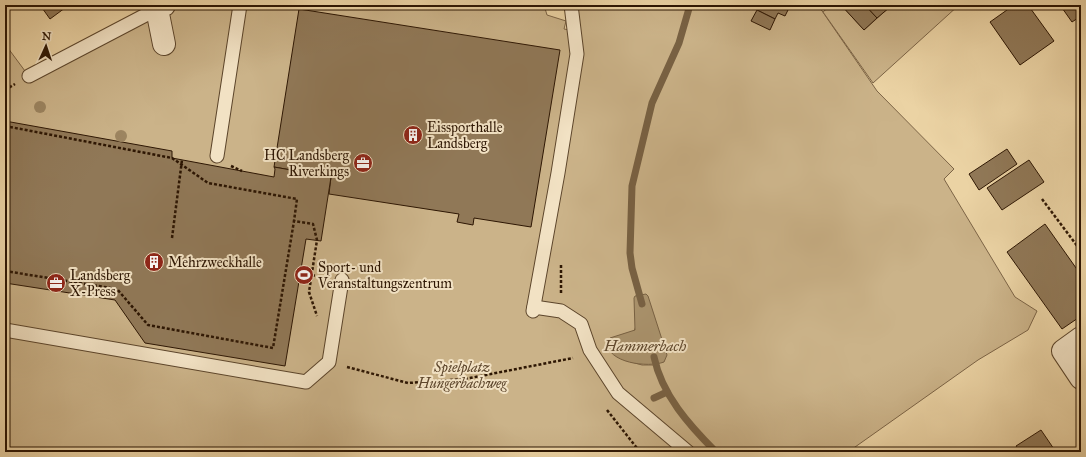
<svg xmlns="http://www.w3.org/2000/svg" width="1086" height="457" font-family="'IM FELL Great Primer',serif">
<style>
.green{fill:#cbb389;stroke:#7c6446;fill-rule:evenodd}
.water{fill:#aa936d;stroke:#786143}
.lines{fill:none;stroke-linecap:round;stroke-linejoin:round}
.stream{stroke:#786143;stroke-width:7}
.building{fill:#907857;stroke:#2d1603}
.service-casing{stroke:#5c452b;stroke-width:15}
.minor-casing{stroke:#5c452b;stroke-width:24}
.path{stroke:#2d1603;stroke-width:2.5;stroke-dasharray:3 2;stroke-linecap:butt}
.service{stroke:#f2e2c4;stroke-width:13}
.minor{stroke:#f2e2c4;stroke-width:22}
.tree{fill:#9c8561}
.labels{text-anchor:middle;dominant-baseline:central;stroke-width:4;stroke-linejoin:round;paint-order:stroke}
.poi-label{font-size:14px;fill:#2d1603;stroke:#f2e2c4;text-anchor:start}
.park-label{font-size:14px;font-style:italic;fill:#5c452b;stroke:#f2e2c4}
.water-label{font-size:15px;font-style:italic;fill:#5f482d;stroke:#f2e2c4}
</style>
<rect width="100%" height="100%" fill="#ebd3a4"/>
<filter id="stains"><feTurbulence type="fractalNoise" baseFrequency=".005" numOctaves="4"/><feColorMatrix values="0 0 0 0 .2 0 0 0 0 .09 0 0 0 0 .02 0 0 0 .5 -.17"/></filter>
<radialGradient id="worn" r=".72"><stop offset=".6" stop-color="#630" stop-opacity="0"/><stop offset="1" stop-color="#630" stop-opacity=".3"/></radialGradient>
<!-- green -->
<g class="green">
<path d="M151 5H544L547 15 566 21 564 29 575 31 570 5H818L877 91 954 169 944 179 1015 297 1037 311 1028 330 978 360 848 452H697L652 413 684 452H5V44L25 71ZM636 326 655 365H642L628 361 634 331Z"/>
<path d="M831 5H841L864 30 892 5H959L873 83 823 12Z"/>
</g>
<!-- water -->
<path class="water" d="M646 294 648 296 667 355 664 362C648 368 607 363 607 342L610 338 635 330 634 298 635 296Z"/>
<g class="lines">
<!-- stream -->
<g class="stream">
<path d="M642 304 632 268 630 253 632 186 652 103 679 43 690 5"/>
<path d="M654 357C662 395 689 425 716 452"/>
<path d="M654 398 667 392"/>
</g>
</g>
<!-- building -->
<g class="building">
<path d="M40 5H69L50 19Z"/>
<path d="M759 5H779L788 10 785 16 778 13 775 19 757 10Z"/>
<path d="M841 5H865L877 18 864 30Z"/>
<path d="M865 5H889L890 7 877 18Z"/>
<path d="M1014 5H1028L1054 41 1020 65 990 22Z"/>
<path d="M1060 5H1081V16L1072 22Z"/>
<path d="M299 9 560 50 531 227 474 218 473 225 457 222 459 214 329 194 331 177 274 167Z"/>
<path d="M757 10 775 19 770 30 751 21Z"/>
<path d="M5 121 172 151V158L274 177 275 169 274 167 331 177 321 241 306 239 285 366 145 343 115 300 5 283Z"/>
<path d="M1007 149 1017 164 979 190 969 174Z"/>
<path d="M1029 160 1044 182 1002 210 987 188Z"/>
<path d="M1045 224 1081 275V316L1062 329 1007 252Z"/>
<path d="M1041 430 1056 452H1020L1016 446Z"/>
</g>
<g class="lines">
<defs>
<g id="service">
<path d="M29 76 157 9"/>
<path d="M217 156 240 5"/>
<path d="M534 307 561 311 581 324 590 350 618 393 688 452"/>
<path d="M533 311 558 173 577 54 571 5"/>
<path d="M5 330 306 382 329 362 342 280"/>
</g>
<g id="minor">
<path d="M164 5 157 9 164 44"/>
<path d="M1081 338 1063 351 1081 378"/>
</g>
</defs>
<!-- service casing -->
<use href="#service" class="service-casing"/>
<!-- minor casing -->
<use href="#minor" class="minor-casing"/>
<!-- path -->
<g class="path">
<path d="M5 90 15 84"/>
<path d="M5 126 172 158 208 183 297 199 294 221"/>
<path d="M231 166 242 171"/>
<path d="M1042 199 1081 251"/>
<path d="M172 238 182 160"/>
<path d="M5 271 117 289 148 325 273 348 294 221 313 224 317 240 309 292 317 316"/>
<path d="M312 275 325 278"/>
<path d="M5 292H7"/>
<path d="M561 293V264"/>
<path d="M347 367 408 383 465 379 573 358"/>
<path d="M607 410 640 452"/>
</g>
<!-- service -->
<use href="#service" class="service"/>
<!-- minor -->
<use href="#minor" class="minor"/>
</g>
<!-- trees -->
<g class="tree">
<circle cx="40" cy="107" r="6"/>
<circle cx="121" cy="136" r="6"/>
</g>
<!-- icons -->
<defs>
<symbol id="building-disc" viewBox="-11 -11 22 22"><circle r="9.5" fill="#8f2418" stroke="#f2e2c4"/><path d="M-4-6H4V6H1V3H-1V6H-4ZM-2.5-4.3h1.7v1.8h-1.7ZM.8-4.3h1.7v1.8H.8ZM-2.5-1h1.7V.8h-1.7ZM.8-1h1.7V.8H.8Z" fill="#fff"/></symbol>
<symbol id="office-disc" viewBox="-11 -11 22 22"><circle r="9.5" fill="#8f2418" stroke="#f2e2c4"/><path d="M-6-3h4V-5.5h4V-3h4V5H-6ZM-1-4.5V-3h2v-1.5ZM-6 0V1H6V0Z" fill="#fff"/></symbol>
<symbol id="stadium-disc" viewBox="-11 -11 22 22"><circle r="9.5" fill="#8f2418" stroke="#f2e2c4"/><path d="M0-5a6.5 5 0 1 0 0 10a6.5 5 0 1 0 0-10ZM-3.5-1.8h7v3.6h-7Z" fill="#fff"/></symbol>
</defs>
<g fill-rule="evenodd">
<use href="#building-disc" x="402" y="124" width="22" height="22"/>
<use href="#office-disc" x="352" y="152" width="22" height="22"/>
<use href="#building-disc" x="143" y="251" width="22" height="22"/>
<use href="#stadium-disc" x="293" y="264" width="22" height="22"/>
<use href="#office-disc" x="45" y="272" width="22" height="22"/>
</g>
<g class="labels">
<!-- poi labels -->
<g class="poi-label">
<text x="427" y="127">Eissporthalle<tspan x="427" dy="16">Landsberg</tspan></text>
<text x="349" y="155" text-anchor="end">HC Landsberg<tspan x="349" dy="16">Riverkings</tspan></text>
<text x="168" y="262">Mehrzweckhalle</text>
<text x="318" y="267">Sport- und<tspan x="318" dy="16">Veranstaltungszentrum</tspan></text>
<text x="70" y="275">Landsberg<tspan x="70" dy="16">X-Press</tspan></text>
</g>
<!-- park labels -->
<g class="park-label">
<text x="462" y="367">Spielplatz<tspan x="462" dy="16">Hungerbachweg</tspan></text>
</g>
<!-- water labels -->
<g class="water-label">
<text x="645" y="346">Hammerbach</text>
</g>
</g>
<!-- margin -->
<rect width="1086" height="457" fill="none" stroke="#ebd3a4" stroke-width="20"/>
<rect x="6" y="6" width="1074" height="445" fill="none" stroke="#2d1603" stroke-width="2"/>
<rect x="10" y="10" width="1066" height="437" fill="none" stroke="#2d1603"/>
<!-- north arrow -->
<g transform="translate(46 46) rotate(3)" stroke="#f2e2c4" stroke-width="3" paint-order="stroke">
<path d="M0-3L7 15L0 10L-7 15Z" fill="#2d1603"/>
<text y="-6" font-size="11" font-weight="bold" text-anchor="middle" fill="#2d1603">N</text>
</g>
<rect width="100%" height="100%" filter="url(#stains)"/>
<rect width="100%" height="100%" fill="url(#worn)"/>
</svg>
